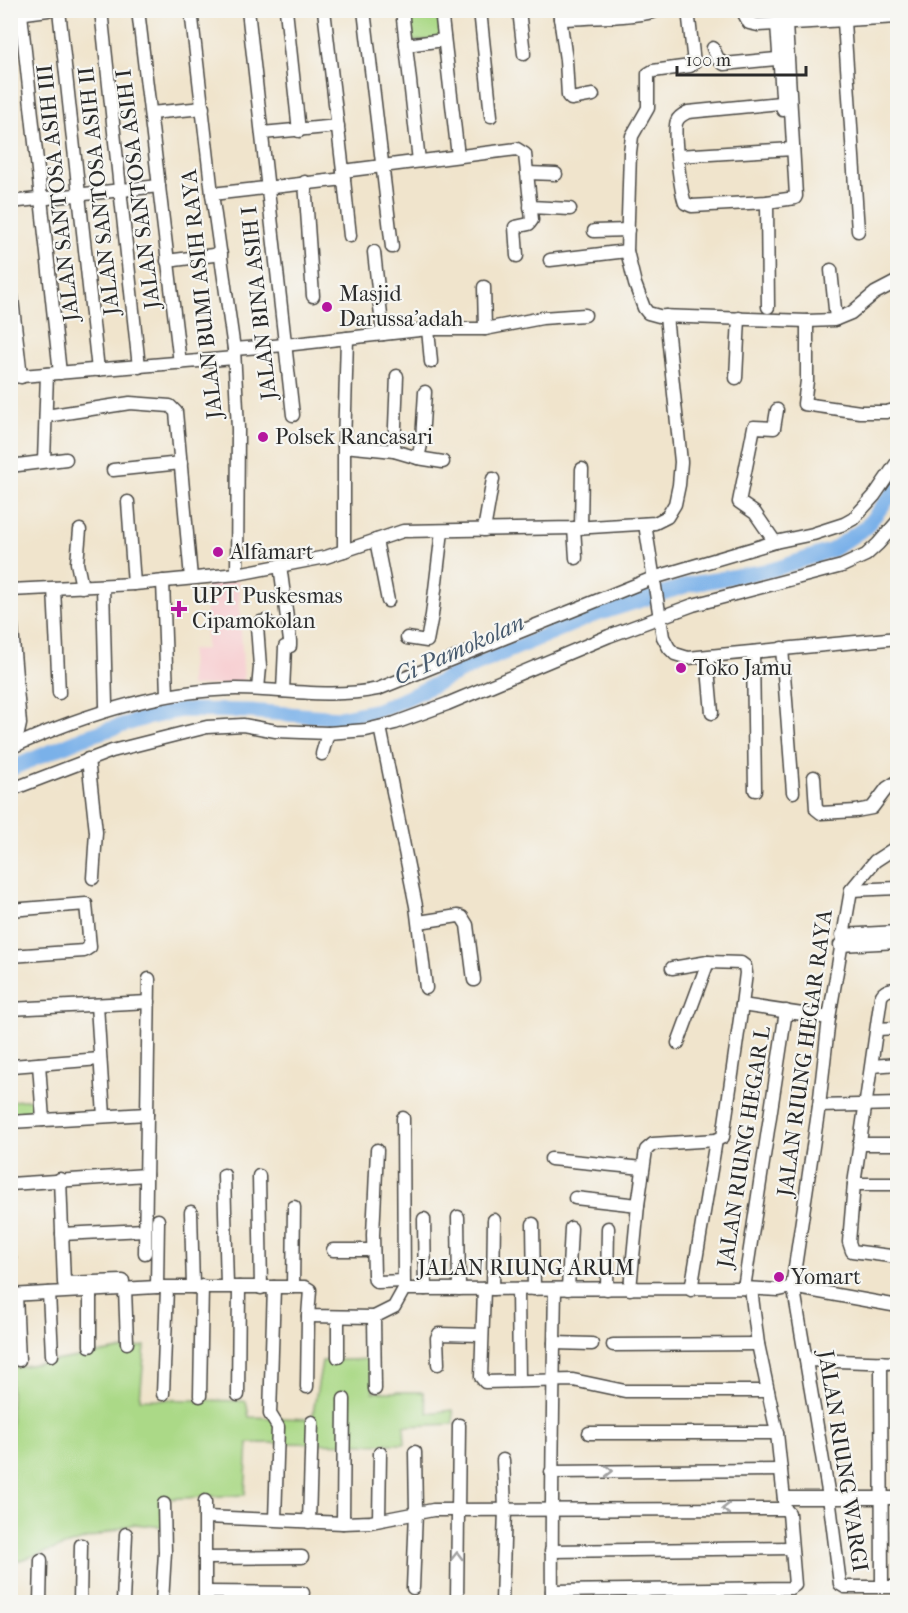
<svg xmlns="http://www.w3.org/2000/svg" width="908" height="1613" font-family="'IM FELL French Canon',serif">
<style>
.built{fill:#f7cfd2}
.green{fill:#abd987;stroke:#6b8259;stroke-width:1.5}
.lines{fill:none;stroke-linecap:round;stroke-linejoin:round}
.river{stroke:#7ab1e9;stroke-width:15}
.minor-casing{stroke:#494743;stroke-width:15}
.minor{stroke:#fff;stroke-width:12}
.oneway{stroke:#a0a0a0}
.poi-dot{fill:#b5179e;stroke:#f6f6f2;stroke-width:2}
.labels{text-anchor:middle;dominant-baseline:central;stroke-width:4.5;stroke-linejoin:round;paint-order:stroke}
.street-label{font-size:22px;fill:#2b2b2b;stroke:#f6f6f2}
.poi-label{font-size:22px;fill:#2b2b2b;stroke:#f6f6f2;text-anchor:start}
.water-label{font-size:24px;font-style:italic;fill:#475a6e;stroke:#f6f6f2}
</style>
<rect width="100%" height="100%" fill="#f6f6f2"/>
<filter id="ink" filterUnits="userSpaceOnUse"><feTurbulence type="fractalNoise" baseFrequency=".0167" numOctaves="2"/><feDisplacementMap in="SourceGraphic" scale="12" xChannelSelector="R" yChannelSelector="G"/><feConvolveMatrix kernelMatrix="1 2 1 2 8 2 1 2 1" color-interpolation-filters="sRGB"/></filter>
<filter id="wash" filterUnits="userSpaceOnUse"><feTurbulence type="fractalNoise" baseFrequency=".008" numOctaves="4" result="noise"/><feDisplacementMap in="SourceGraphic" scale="24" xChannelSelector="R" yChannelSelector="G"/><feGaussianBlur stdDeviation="1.35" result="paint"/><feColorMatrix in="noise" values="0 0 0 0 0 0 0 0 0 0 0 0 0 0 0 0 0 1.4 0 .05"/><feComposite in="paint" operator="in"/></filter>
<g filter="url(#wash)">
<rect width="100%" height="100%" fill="#f0e4cc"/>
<!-- built -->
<path class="built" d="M238 580 244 684 190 686 191 650 206 649V583Z"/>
<!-- green -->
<g class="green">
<path d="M432 11H439L442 39 407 42 404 15 424 13 432 14Z"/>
<path d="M37 1099 38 1117 11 1119V1101Z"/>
<path d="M145 1346 140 1399 246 1401 249 1417 312 1419 322 1361 372 1359 373 1392H423L428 1413 453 1410 454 1424 404 1426 405 1444 248 1443 245 1495 162 1499 163 1527 134 1524 11 1563V1368Z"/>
</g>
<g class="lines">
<!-- river -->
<path class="river" d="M10 769 85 737 142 719 181 710 248 711 339 718 378 710 407 698 466 669 591 616 691 584 772 570 832 550 866 527 898 486"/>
</g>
</g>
<g filter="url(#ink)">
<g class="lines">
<defs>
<g id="minor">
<path d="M59 10 98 370"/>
<path d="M101 10 139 367"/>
<path d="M138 10 180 363"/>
<path d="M191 10 212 194 234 349 238 429 237 574"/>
<path d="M248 10 293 415"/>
<path d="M286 10 299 131"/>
<path d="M324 10 343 171"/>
<path d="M364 10 392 247"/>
<path d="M402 10 419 161"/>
<path d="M441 10 458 156"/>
<path d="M480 10 491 116"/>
<path d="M519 10 524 54"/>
<path d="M559 10 566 60 568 96 571 99 593 95"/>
<path d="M688 10 694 63 690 66 653 71 648 74V108L632 136 630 152 627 251 635 284 644 308 648 313 659 316 807 321 834 320 851 313 875 293 898 281"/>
<path d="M742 10 749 23 758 25 898 17"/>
<path d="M21 14 60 373"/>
<path d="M10 15 48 10"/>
<path d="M560 19C579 18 647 17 658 10"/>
<path d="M844 22 858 231"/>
<path d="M777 24 783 110"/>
<path d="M786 24 796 196 795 198 767 202 692 206 685 203C681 193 672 129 677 121 679 116 684 114 688 112L790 102"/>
<path d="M406 45 444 40"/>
<path d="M713 48 718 59 724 64 787 58"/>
<path d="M151 113 203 108"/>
<path d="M262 133 338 126"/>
<path d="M678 156 793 149"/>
<path d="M527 173 556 174"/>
<path d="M305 182 313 296"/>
<path d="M212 194 344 179"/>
<path d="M10 202 159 186"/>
<path d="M767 202 768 307"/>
<path d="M530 207 570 209"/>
<path d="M594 231 628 230"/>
<path d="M350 236 343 171 517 149 525 154 532 220 529 224 515 227 517 256"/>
<path d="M374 252 383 334"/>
<path d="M550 260 627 251"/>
<path d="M167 261 221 254"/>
<path d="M831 270 836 319"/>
<path d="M10 281 21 377"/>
<path d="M484 287 485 329"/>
<path d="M807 321V381L804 404 860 412H886L898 409"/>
<path d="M428 329 431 362"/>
<path d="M234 349 285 345 428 329H485L542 318 585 315"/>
<path d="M10 377 234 358"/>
<path d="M736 378 739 318"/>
<path d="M46 416 130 403 170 406 176 412 191 578"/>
<path d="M344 446 394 451 418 458 422 440 425 392"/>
<path d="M394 451 397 376"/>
<path d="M418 458 443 462"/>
<path d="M44 461 47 374"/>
<path d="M10 466 66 459"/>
<path d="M113 470 181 463"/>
<path d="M128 502 134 584"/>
<path d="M645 524 663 637 669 648 675 654 688 658 898 638"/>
<path d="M574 528 576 558"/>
<path d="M581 528 582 469"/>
<path d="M80 530 77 563 82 587"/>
<path d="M484 530 493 479"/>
<path d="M376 540 388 601"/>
<path d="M775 542 755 513 739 502 754 427 774 428 777 410"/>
<path d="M344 551V446L347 338"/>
<path d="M280 565 290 641V646L285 647 283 691"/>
<path d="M163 581 167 695"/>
<path d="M103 586 106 705"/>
<path d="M54 588 59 693"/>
<path d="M10 590 134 584 237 574 326 557 403 531 574 528 655 523 667 517 675 504 679 485 681 462 666 316"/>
<path d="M10 605 20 724 18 733 10 737"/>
<path d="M407 638 427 641 432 615 442 531"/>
<path d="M782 648 793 792"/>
<path d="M753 652 755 790"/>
<path d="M707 657 712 713"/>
<path d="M258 689 260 667 257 626 261 622 267 621"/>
<path d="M380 727 416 906 426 988"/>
<path d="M10 748C80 716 158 690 236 689 283 689 330 699 378 689L653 578 775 542 813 534 844 524 853 519 874 496 898 461"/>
<path d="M322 754 328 733"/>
<path d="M88 759 96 832 93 878"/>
<path d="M814 777 816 809 821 813 856 811 872 808 887 788 898 781"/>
<path d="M10 790 112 751 207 727 243 725 276 731 328 733 366 730 395 723 447 704 609 636 693 605 842 566 866 555 878 544 898 521"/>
<path d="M898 846 875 861 851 890 829 1018 819 1106 792 1287 795 1296 829 1497 840 1584 845 1587H898"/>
<path d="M851 890 898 888"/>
<path d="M10 910 86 904 90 947 84 951 10 956"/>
<path d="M419 922 458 916 462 917 467 925 474 980"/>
<path d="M842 935 898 932"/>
<path d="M840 945 898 942"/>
<path d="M672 968 708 962 741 963 745 966 746 973 742 1005 829 1018"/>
<path d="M898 989C890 989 884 990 881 997L854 1184 849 1242 852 1251 898 1257"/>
<path d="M97 1005 104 1116"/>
<path d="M10 1009 149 1002"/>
<path d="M877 1029 898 1028"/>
<path d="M678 1043 708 962"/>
<path d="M39 1064 43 1120"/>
<path d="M12 1066 100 1059"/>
<path d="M872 1066 898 1064"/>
<path d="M819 1106 898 1104"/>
<path d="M403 1118 404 1289"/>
<path d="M10 1122 147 1114"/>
<path d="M859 1144H898"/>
<path d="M377 1150 373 1235 374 1275 375 1280 378 1282 403 1281"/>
<path d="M551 1159 643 1168"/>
<path d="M224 1175 227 1286"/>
<path d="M259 1176 261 1288"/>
<path d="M60 1179 64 1283 123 1281"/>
<path d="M10 1184 146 1175"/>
<path d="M854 1184H898"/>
<path d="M575 1198 638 1205"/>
<path d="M191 1212 193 1287"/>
<path d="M458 1217 459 1289"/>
<path d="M424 1219 425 1289"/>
<path d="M533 1224 534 1289"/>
<path d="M62 1234 145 1230"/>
<path d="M333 1250H373"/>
<path d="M145 1253 149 979"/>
<path d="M10 1260 12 1291 16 1295 19 1360"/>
<path d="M157 1287 158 1220"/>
<path d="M274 1287 270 1414 278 1427 275 1519"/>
<path d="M293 1287 294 1207"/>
<path d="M744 1288 786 1011"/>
<path d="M125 1289 127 1343"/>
<path d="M484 1289 481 1377 485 1382 573 1380 625 1391H768"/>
<path d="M493 1289 494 1220"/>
<path d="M518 1289 519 1381"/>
<path d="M568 1289 571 1228"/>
<path d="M607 1289 608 1228"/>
<path d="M630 1289 638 1205 646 1150 653 1144 716 1140 723 1137 742 1005"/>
<path d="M691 1290 716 1140"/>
<path d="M49 1293 52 1355"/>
<path d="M10 1295 157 1287H305L310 1290 308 1316 374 1317 394 1307 404 1289 744 1288 779 1290 792 1287 898 1306"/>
<path d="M338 1317V1357"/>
<path d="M374 1317 375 1389"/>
<path d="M554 1343 592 1344"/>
<path d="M613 1345 758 1344"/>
<path d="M90 1346V1291"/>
<path d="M806 1360 898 1363"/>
<path d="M881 1362 882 1587"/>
<path d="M438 1364 437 1338 439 1334 482 1335"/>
<path d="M307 1387 308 1316"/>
<path d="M163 1394 167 1288"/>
<path d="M238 1395 239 1287"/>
<path d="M200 1396 202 1286"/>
<path d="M589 1433H777"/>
<path d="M551 1472 781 1470"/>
<path d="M784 1498H898"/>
<path d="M206 1517 343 1523 371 1522 433 1510 785 1509"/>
<path d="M379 1520 380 1453"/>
<path d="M309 1522 312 1422"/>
<path d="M343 1523 344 1399"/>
<path d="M551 1551 791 1548"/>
<path d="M205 1558 302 1557"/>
<path d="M413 1588 416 1512 415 1452"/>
<path d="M552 1591 790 1588 795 1585 789 1513 785 1509 777 1433 758 1344 751 1289"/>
<path d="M205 1592 303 1593"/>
<path d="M40 1602 41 1560"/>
<path d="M80 1602 81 1545"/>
<path d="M123 1602 126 1534"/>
<path d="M162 1602 165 1552 164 1504"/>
<path d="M205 1602V1501"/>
<path d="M457 1602 459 1425"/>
<path d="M502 1602 505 1509 503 1460"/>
<path d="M552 1602C551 1498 553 1394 555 1289"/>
<path d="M696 1602V1590"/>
</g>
</defs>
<!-- minor casing -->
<use href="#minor" class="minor-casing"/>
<!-- minor -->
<use href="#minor" class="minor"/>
</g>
<!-- one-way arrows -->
<defs><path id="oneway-chevron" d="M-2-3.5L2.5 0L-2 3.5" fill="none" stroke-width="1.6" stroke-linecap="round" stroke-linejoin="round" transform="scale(1.5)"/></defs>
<g class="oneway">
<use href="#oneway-chevron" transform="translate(609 1471)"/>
<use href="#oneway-chevron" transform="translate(726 1509) rotate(180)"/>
<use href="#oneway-chevron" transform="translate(457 1556) rotate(-89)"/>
</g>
</g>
<!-- markers -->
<g class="poi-dot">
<circle cx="327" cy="307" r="6"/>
<circle cx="263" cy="437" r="6"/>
<circle cx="218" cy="552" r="6"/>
<path d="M176 600h6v6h6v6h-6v6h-6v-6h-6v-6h6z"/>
<circle cx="681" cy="668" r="6"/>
<circle cx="779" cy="1277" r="6"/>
</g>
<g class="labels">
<!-- street labels -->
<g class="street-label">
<text transform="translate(138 189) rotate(-97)">JALAN SANTOSA ASIH I</text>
<text transform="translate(99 191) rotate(-96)">JALAN SANTOSA ASIH II</text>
<text transform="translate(58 193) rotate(-96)">JALAN SANTOSA ASIH III</text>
<text transform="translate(202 294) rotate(-96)">JALAN BUMI ASIH RAYA</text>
<text transform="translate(259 303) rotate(-96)">JALAN BINA ASIH I</text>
<text transform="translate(805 1053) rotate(-82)">JALAN RIUNG HEGAR RAYA</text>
<text transform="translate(744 1147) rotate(-81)">JALAN RIUNG HEGAR L</text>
<text x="526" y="1268">JALAN RIUNG ARUM</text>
<text transform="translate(843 1461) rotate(81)">JALAN RIUNG WARGI</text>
</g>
<!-- poi labels -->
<g class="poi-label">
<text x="339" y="294">Masjid<tspan x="339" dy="25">Darussa'adah</tspan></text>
<text x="275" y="437">Polsek Rancasari</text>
<text x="230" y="552">Alfamart</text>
<text x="192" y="596">UPT Puskesmas<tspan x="192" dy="25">Cipamokolan</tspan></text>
<text x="693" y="668">Toko Jamu</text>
<text x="791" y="1277">Yomart</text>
</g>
<!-- water labels -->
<g class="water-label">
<text transform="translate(459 649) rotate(-24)">Ci Pamokolan</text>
</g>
</g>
<!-- margin -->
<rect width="908" height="1613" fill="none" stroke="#f6f6f2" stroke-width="36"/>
<!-- scale -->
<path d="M677 66v9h129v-9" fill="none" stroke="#2b2b2b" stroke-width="3"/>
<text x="686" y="66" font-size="18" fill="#2b2b2b" stroke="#f6f6f2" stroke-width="4.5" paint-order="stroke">100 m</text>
</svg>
